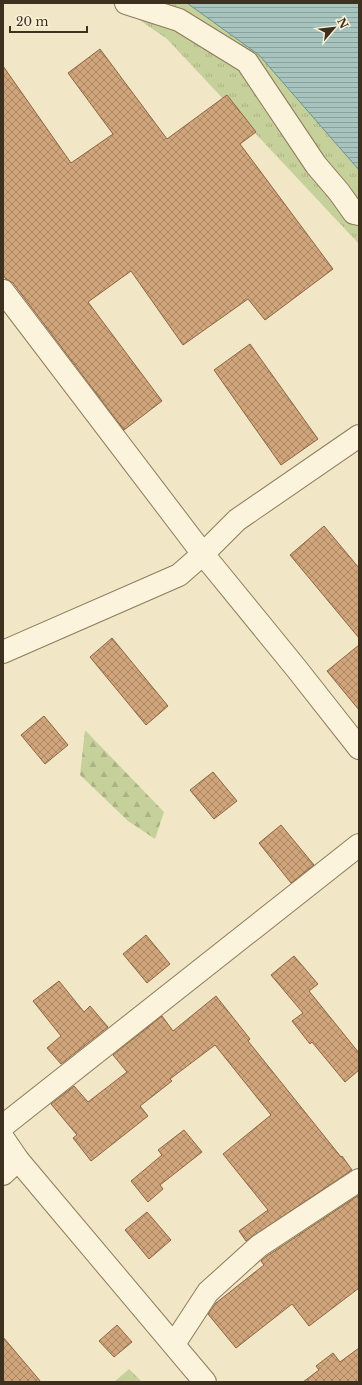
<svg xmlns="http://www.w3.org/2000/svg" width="362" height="1385" font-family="'Libre Baskerville',serif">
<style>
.grass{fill:url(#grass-tufts)}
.forest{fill:url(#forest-firs)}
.water{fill:url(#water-rules);stroke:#6e948d}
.building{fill:url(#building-cross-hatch);stroke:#8e643f}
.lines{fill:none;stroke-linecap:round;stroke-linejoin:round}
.minor-casing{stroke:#8e7a5b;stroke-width:24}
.tertiary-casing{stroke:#8e7a5b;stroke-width:24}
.minor{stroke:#fbf3db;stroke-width:22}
.tertiary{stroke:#fbf3db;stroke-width:22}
</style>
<defs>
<pattern id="grass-tufts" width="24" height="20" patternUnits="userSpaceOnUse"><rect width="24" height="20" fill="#c6d09a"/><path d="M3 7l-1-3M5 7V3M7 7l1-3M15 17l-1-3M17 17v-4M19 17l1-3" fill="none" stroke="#abb384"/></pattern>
<pattern id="forest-firs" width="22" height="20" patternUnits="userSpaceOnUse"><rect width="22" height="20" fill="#c6d09a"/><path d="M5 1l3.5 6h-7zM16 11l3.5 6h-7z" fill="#abb384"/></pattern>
<pattern id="water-rules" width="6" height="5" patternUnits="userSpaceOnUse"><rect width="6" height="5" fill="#a8c4be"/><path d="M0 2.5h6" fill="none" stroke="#8aa09a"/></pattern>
<pattern id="building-cross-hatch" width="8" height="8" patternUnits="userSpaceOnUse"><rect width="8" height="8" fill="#d0a57b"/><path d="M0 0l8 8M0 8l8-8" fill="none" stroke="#aa8764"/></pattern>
</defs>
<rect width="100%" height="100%" fill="#f1e7c7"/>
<!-- grass -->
<g class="grass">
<path d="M115 3H218L359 166V244L167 39Z"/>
<path d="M129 1369 142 1382H114Z"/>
</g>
<!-- forest -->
<path class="forest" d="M85 730 164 812 155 839 128 821 80 775Z"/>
<!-- water -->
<path class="water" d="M187 3H359V170L259 55Z"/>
<!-- building -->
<g class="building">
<path d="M100 49 167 139 227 95 256 132 240 144 333 269 265 320 248 299 183 345 131 271 88 302 162 401 124 430 13 283 6 279 3 275V66L71 163 113 134 68 73Z"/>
<path d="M250 344 318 439 281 465 214 370Z"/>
<path d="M324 526 359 568V638L290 555Z"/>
<path d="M112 638 168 706 146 725 90 657Z"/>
<path d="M359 645V710L327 671Z"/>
<path d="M44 716 68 745 45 764 21 735Z"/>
<path d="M213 772 237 801 214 819 190 790Z"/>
<path d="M281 825 314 865 291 883 259 843Z"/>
<path d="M146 935 170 964 147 983 123 954Z"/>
<path d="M294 956 318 984 309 991 359 1053V1070L345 1082 312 1042 310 1044 292 1021 303 1013 271 975Z"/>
<path d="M59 981 84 1012 90 1006 108 1027 61 1064 47 1048 61 1036 33 1001Z"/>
<path d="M216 996 250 1039 248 1041 341 1157 342 1156 352 1170 246 1241 239 1231 268 1210 223 1154 271 1115 215 1045 170 1079 172 1081 140 1106 148 1116 91 1161 73 1138 77 1135 51 1104 74 1086 88 1102 127 1072 113 1055 162 1016 173 1031Z"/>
<path d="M184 1130 202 1152 160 1185 163 1189 148 1202 131 1181 162 1155 158 1150Z"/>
<path d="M359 1195V1288L309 1326 292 1304 236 1348 208 1314 216 1303 264 1265 261 1261 267 1256Z"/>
<path d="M147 1212 171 1240 149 1259 125 1230Z"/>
<path d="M117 1325 132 1342 114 1357 99 1341Z"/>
<path d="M3 1337 41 1382H3Z"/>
<path d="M359 1348V1382H303L319 1370 316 1366 333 1353 340 1362Z"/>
</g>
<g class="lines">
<defs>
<g id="minor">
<path d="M126 3 179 20 247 62 316 165 339 192 354 213 359 214"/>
<path d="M3 291 203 554 296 668 359 748"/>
<path d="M3 652 179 575 203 554 237 520 359 436"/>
<path d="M3 1126 359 845"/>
<path d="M3 1174 18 1160"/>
<path d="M174 1344 208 1292 259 1246 359 1180"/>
</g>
<path id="tertiary" d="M3 1138 18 1160 205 1382"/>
</defs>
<!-- minor casing -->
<use href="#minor" class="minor-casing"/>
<!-- tertiary casing -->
<use href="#tertiary" class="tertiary-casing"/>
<!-- minor -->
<use href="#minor" class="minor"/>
<!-- tertiary -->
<use href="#tertiary" class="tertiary"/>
</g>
<!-- border -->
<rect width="362" height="1385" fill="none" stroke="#3d301f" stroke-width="8"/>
<!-- north arrow -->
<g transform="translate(334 28) rotate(62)" stroke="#f8f0d7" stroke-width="3" paint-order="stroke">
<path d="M0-3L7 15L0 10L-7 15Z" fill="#3d301f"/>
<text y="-6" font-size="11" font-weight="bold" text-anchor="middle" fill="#3d301f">N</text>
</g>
<!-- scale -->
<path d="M10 26v6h77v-6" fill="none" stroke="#3d301f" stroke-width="2"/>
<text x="16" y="26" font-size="12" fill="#3d301f" stroke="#f8f0d7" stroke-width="3" paint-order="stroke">20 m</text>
</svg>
